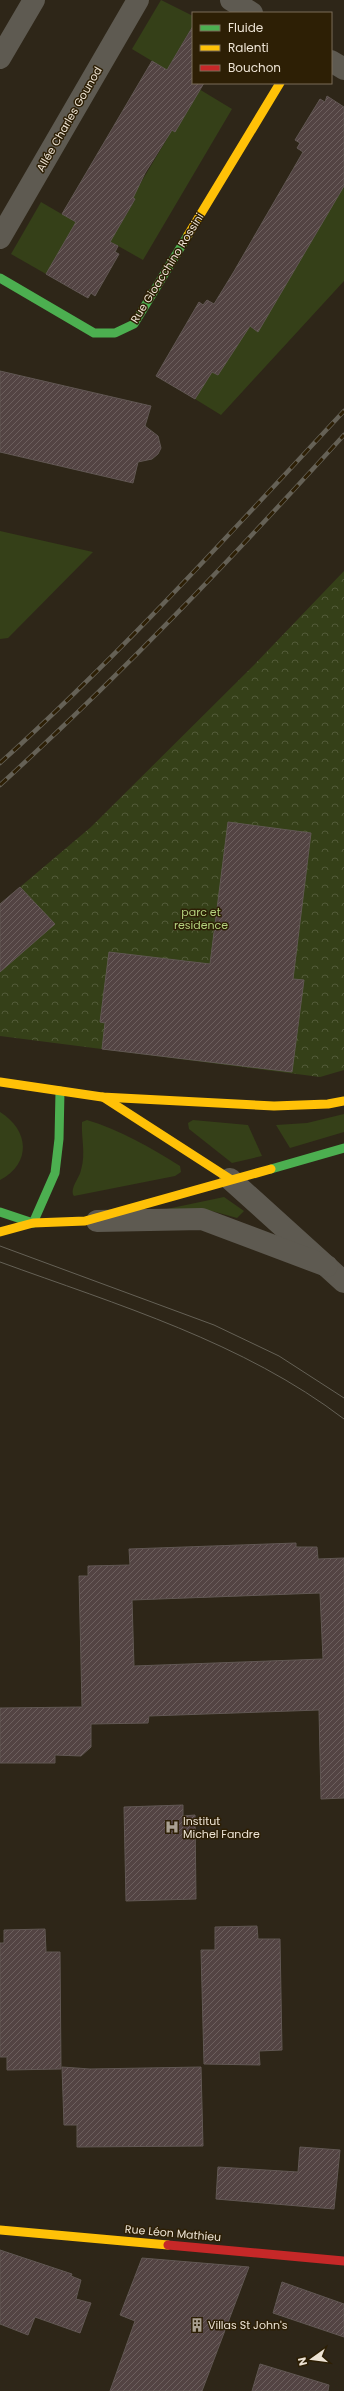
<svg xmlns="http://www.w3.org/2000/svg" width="344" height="2391" font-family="Poppins,sans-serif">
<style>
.green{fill:#354018}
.park{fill:url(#park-crowns)}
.building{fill:url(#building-hatch);stroke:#615753;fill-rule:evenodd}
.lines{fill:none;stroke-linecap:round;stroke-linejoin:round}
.street{stroke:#5e5a51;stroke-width:22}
.fast{stroke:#4caf50;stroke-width:9}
.slow{stroke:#ffc107;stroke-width:9}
.jam{stroke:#c62828;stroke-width:9}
.tram{stroke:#656156;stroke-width:1}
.rail-casing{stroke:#656156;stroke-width:4.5}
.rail{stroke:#2d1f05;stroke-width:3;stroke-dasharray:9;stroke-linecap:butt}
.labels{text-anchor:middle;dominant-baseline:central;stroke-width:3;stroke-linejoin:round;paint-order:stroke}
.street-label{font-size:11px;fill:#ede3d4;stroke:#2d1f05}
.park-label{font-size:11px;fill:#b3d17e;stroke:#2d1f05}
.poi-label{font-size:11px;fill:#ede3d4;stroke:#2d1f05;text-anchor:start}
</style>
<defs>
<pattern id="park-crowns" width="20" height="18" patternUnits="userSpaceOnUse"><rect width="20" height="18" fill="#354018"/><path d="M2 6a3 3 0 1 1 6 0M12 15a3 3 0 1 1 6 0" fill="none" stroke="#535b39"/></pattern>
<pattern id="building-hatch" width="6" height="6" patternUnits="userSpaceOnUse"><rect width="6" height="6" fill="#534443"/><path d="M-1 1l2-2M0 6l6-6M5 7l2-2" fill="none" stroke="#6c5f5d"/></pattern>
</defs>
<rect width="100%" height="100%" fill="#2e2618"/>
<!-- green -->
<g class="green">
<path d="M161 0 193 16V25L167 70 132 49Z"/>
<path d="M194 86 232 109 143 260 104 238 115 233 135 200 129 196 137 189 167 139 164 137 169 129 175 132 195 98Z"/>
<path d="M344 186V281L221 415 195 399 212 372 218 375 249 326 257 331Z"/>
<path d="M41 202 77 223 46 274 11 254Z"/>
<path d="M0 531 93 552 8 638 0 639Z"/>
<path d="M0 1112C29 1130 32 1163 0 1180Z"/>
<path d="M344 1114V1132L290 1148 276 1125 307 1123Z"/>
<path d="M87 1120C120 1130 150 1147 180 1166L181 1172 175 1176 74 1196C69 1189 80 1177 81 1170 86 1153 81 1138 82 1122Z"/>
<path d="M193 1120 248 1125 262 1156 232 1163 189 1129 188 1123Z"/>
<path d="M224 1197 244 1211 237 1218 212 1211 162 1210Z"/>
</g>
<!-- park -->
<path class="park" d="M344 571V1070L320 1077 0 1036V904L91 827 254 665Z"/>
<!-- building -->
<g class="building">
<path d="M193 26V83H204L175 132 172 130 145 173 133 198 135 199 110 242 118 246 115 252 119 254 95 296 91 293 88 298 46 274 76 222 62 214 152 61 167 70Z"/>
<path d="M327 96 344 107V186L258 332 250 326 218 375 212 372 195 399 156 376 199 302 203 305 207 300 214 304 233 273 303 152 297 148 300 143 295 140 320 99 325 102Z"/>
<path d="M0 371 151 406 145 426 158 436 161 448 158 454 152 459 138 462 133 483 0 452Z"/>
<path d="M228 822 311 833 293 979 304 980 292 1072 102 1049 105 1023 100 1022 109 952 210 964Z"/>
<path d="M20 887 55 924 0 972V904Z"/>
<path d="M296 1543V1547H317L318 1559 344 1558V1798L321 1799 319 1710 149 1716 148 1723 91 1724V1747L81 1756 55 1755V1763H0V1708L82 1707 79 1576H88V1566L130 1565 129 1549ZM320 1593 323 1659 134 1666 132 1600Z"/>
<path d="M183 1805V1816L195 1815 196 1899 126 1901 124 1807Z"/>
<path d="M257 1926 258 1939H280L282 2050 259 2051 260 2065 204 2064 201 1950H215V1927Z"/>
<path d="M45 1929 46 1952H60L61 2069 7 2070V2057H0V1943H4V1930Z"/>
<path d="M62 2067 90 2069 201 2067 203 2146 77 2147V2125H64Z"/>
<path d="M300 2147 340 2150 334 2209 216 2199 218 2167 298 2172Z"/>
<path d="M0 2250 72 2274 71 2276 81 2280 76 2299 91 2303 80 2333 35 2317 28 2335 0 2324Z"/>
<path d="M142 2258 249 2267 202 2391H110L135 2321 120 2315Z"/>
<path d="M282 2282 344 2304V2337L273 2313Z"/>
<path d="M260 2364 329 2385 328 2391H252Z"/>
</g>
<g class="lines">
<!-- street -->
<g class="street">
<path d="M231 0 252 13"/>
<path d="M0 58 34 0"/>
<path d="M331 61 344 69"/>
<path d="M0 238 138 0"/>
<path d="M230 1179 344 1282"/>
<path d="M97 1221 202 1219 327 1266"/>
</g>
<!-- fast -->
<g class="fast">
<path d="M0 278 94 333H115L134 324 188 235"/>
<path d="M271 1169 344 1148"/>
<path d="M0 1212 33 1223"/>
<path d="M33 1223 55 1173 59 1139 60 1091"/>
</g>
<!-- slow -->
<g class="slow">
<path d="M188 235 280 83"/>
<path d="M0 1082 102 1097 274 1106 328 1104 344 1101"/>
<path d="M103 1097 230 1179"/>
<path d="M0 1232 33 1223 85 1221 271 1169"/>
<path d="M0 2230 168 2245"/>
</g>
<!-- jam -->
<path class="jam" d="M168 2245 344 2261"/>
<!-- tram -->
<g class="tram">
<path d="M0 1246 214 1325 279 1356 344 1398"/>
<path d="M0 1262C118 1305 243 1342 344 1419"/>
</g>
<defs>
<g id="rail">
<path d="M0 763C122 653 232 531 344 411"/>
<path d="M0 785C121 675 234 556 344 435"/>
</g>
</defs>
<!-- rail casing -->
<use href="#rail" class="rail-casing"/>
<!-- rail -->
<use href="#rail" class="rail"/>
</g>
<!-- icons -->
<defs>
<symbol id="hospital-bare" viewBox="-9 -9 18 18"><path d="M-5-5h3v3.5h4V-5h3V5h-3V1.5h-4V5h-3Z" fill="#aaa192" stroke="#2d1f05" stroke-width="2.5" paint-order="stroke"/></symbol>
<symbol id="building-bare" viewBox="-9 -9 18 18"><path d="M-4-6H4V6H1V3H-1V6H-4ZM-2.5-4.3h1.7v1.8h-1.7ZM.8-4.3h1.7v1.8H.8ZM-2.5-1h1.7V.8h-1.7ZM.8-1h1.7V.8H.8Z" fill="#aaa192" stroke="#2d1f05" stroke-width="2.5" paint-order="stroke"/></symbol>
</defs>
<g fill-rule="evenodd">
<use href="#hospital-bare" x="162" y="1817" width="20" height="20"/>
<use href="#building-bare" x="187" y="2315" width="20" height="20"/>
</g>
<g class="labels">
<!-- street labels -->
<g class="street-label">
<text transform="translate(69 119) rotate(-60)">Allée Charles Gounod</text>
<text transform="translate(167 268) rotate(-58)">Rue Gioacchino Rossini</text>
<text transform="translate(173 2233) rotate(5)">Rue Léon Mathieu</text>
</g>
<!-- park labels -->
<g class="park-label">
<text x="201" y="912">parc et<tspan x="201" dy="13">residence</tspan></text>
</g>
<!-- poi labels -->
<g class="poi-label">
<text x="183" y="1821">Institut<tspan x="183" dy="13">Michel Fandre</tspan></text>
<text x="208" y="2325">Villas St John's</text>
</g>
</g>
<!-- legend -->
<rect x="192" y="12" width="140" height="72" fill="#2d1f05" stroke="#7a6d58"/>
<rect x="200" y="25" width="20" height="6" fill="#4caf50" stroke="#7a6d58"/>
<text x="228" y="32" font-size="12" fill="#ede3d4">Fluide</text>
<rect x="200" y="45" width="20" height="6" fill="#ffc107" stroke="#7a6d58"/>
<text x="228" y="52" font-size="12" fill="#ede3d4">Ralenti</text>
<rect x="200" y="65" width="20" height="6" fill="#c62828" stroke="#7a6d58"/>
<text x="228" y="72" font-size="12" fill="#ede3d4">Bouchon</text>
<!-- north arrow -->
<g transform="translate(312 2359) rotate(256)" stroke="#2d1f05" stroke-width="3" paint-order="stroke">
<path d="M0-3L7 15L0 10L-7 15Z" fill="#ede3d4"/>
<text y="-6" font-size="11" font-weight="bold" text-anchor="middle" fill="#ede3d4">N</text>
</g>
</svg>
